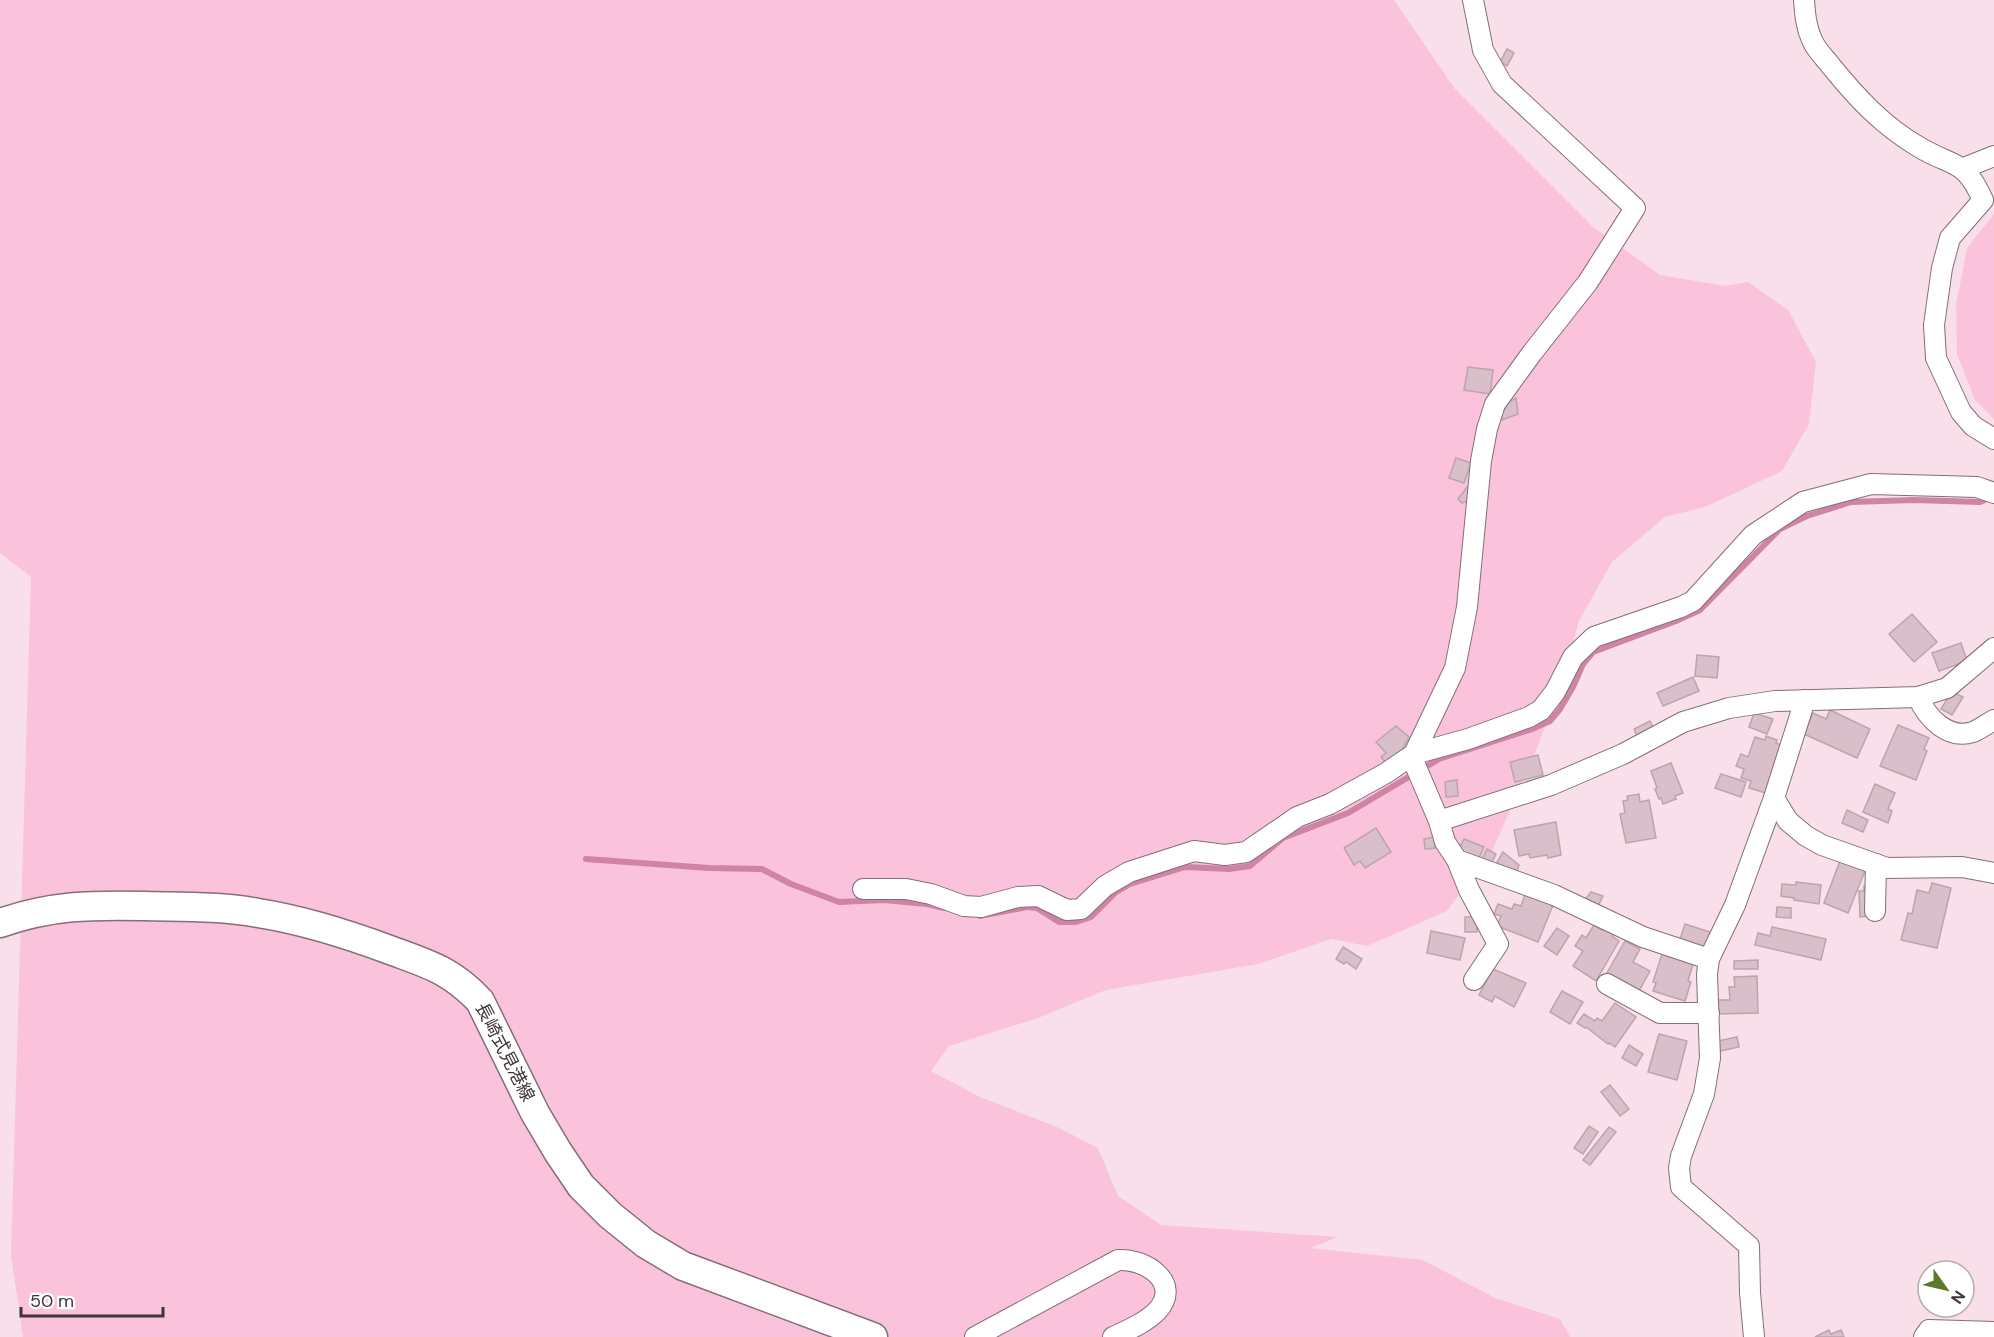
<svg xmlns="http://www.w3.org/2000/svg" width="1994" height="1337" font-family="'DM Sans','Noto Sans JP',sans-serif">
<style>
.green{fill:#fbc3db}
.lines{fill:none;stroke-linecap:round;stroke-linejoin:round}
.stream{stroke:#cf83a5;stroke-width:6}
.building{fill:#d8bfc9;stroke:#bca4ae;stroke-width:1.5}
.street-casing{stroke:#846e77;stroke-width:22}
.secondary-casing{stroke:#846e77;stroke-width:31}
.street{stroke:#fff;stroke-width:20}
.secondary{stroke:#fff;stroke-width:28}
.labels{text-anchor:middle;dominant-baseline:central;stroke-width:4.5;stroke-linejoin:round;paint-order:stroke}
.street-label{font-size:18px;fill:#3f3539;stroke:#fff}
</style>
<rect width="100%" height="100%" fill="#f8dfe9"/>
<!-- green -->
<g class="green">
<path d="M0 0H1394L1455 89 1593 227 1660 275 1726 286 1748 282 1788 310 1816 362 1809 424 1782 471 1705 507 1665 517 1612 562 1579 621 1562 684 1533 758 1493 849 1447 911 1367 946 1331 939 1258 964 1106 990 1038 1018 949 1046 931 1071 980 1097 1057 1127 1098 1148 1118 1196 1161 1225 1338 1237 1310 1248 1423 1260 1495 1298 1560 1319 1570 1337H23L11 1255 31 577 0 553Z"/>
<path d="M1994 214V419L1975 400 1957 354 1956 305 1967 248Z"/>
</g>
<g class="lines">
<!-- stream -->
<g class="stream">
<path d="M586 859 709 868 762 869 791 884 839 902 884 900 927 904 944 908"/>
<path d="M980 916 1027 907 1037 908 1059 922H1076L1091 917 1116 892 1130 884 1185 867 1229 869 1250 866 1283 838 1348 813 1439 759 1532 729 1550 721 1560 709 1573 687 1583 664 1593 652 1676 621 1700 610 1780 529 1807 516 1851 502 1914 500 1980 502 1991 497"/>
</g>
</g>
<!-- building -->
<g class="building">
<path d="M1507 49 1514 53 1507 66 1500 62Z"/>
<path d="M1468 367 1493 370 1490 394 1464 390Z"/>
<path d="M1516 398 1518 414 1502 420V413L1509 402Z"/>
<path d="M1456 458 1471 463 1464 483 1449 478Z"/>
<path d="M1468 486 1471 487 1469 501 1462 503 1458 499Z"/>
<path d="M1912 614 1937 642 1914 662 1889 634Z"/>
<path d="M1961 643 1967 661 1939 671 1932 653Z"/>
<path d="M1697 655 1719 657 1717 678 1695 676Z"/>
<path d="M1693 677 1699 691 1663 706 1657 693Z"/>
<path d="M1957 694 1963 697 1952 715 1941 709 1947 699Z"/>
<path d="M1830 710 1870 729 1857 758 1804 734 1813 713 1826 719Z"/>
<path d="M1754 713 1773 719 1767 734 1749 727Z"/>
<path d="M1650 721 1654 729 1637 736 1634 729Z"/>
<path d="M1898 725 1929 738 1924 749 1927 751 1916 780 1880 766Z"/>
<path d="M1396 726 1409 737 1398 757 1387 764 1381 757 1386 753 1376 742Z"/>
<path d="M1766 736 1777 740 1776 743 1783 746 1766 793 1749 788 1751 781 1741 778 1744 769 1736 766 1741 754 1748 757 1755 737 1765 740Z"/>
<path d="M1538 755 1543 775 1515 782 1510 762Z"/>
<path d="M1671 763 1683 793 1675 796 1676 799 1663 804 1661 798 1659 799 1655 789 1657 788 1651 771Z"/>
<path d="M1721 774 1746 782 1741 797 1715 788Z"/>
<path d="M1457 780 1458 796 1446 797 1445 782Z"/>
<path d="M1875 784 1895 793 1888 809 1892 811 1888 823 1863 812Z"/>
<path d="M1639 794 1640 802 1649 800 1656 838 1626 843 1620 814 1625 813 1623 801 1628 800 1627 796Z"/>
<path d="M1847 810 1868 820 1863 832 1842 823Z"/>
<path d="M1556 822 1561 855 1548 858 1547 855 1530 858 1529 854 1519 856 1514 830Z"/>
<path d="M1376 828 1391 852 1365 868 1360 861 1354 865 1344 848Z"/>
<path d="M1434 837 1435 848 1425 849 1424 839Z"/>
<path d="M1464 839 1484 847 1478 860 1458 851Z"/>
<path d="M1487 849 1496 854 1491 864 1482 860Z"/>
<path d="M1503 852 1519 865 1517 871 1496 864Z"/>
<path d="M1840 861 1865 871 1848 913 1824 903Z"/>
<path d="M1796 882 1821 885 1819 904 1794 900V898L1781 896 1782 884 1796 885Z"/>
<path d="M1932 883 1951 888 1937 948 1901 940 1908 913 1912 914 1917 890 1929 893Z"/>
<path d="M1864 886H1867L1868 916 1860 917 1859 891H1864Z"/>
<path d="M1591 892 1603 896 1597 908 1584 901Z"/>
<path d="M1525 895 1553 905 1538 942 1497 926 1501 916 1494 914 1498 904 1512 909 1514 904 1521 906Z"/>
<path d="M1777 907 1791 908V918L1776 917Z"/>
<rect x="1465" y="917" width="12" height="15"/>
<path d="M1685 924 1713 933 1708 949 1680 939Z"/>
<path d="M1594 925 1602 930 1603 927 1614 933 1612 936 1619 941 1596 981 1573 966 1583 951 1575 946 1582 935 1586 938Z"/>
<path d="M1772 927 1826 939 1821 960 1755 945 1758 933 1770 936Z"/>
<path d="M1557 928 1569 936 1557 955 1544 946Z"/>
<path d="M1431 931 1465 938 1460 960 1427 953Z"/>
<path d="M1625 941 1640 949 1633 962 1650 971 1639 991 1607 973Z"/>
<path d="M1343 947 1362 959 1356 969 1346 962 1344 964 1336 959Z"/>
<path d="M1662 954 1693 964 1688 981 1691 982 1685 1001 1653 991 1656 983 1653 982Z"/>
<path d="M1758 960V969H1734V961Z"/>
<path d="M1493 969 1526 983 1514 1007 1495 996 1492 1002 1479 995Z"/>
<path d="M1757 976 1758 1013 1718 1014V1000H1730L1729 987H1735L1734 977Z"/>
<path d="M1562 991 1583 1002 1570 1024 1550 1012Z"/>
<path d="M1615 1003 1636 1017 1615 1047 1609 1043 1608 1044 1586 1027 1585 1028 1577 1023 1584 1014 1595 1021 1597 1018 1602 1021Z"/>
<path d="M1659 1034 1687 1041 1677 1080 1648 1072Z"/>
<path d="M1737 1037 1739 1047 1720 1051 1718 1041Z"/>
<path d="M1629 1045 1643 1054 1636 1066 1622 1058Z"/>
<path d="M1610 1085 1629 1109 1620 1116 1601 1092Z"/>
<path d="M1589 1126 1598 1132 1583 1154 1574 1148Z"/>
<path d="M1609 1127 1616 1132 1590 1165 1583 1160Z"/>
<path d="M1829 1330 1831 1334 1841 1330 1844 1337H1815Z"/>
</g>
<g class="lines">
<defs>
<g id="street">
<path d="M1473 0 1483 50 1502 84 1635 208 1588 282 1532 353 1495 404 1487 429 1481 461 1467 607 1455 668 1414 754 1413 760 1439 821 1445 842 1457 860 1554 895 1643 937 1709 959"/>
<path d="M1804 0C1805 14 1806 27 1812 40 1816 50 1825 58 1831 66 1857 98 1883 126 1919 147 1954 168 1964 158 1983 200L1950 238 1942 268 1934 325 1936 358 1961 412 1973 426 1994 439"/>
<path d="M1964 168 1994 156"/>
<path d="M1918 697C1927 718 1948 740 1973 732 1980 729 1987 724 1994 720"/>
<path d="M1774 798 1788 821 1806 836 1822 845 1887 868 1962 867 1994 873"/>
<path d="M1439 821 1551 785 1623 754 1683 722 1729 708 1775 701 1918 697 1947 688 1994 648"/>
<path d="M1457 860 1469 890 1498 944 1474 980"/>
<path d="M863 889H906L931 894 964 906 981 907 1018 897 1038 896 1067 910 1081 909 1105 886 1129 872 1194 851 1225 855 1246 852 1297 817 1330 804 1386 773 1414 754 1468 739 1529 717 1541 710 1555 692 1573 657 1594 637 1681 607 1693 601 1753 535 1803 502 1871 484 1977 487 1994 493"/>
<path d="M1875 911 1876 864"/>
<path d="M1607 984 1660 1013H1709"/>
<path d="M975 1337 1118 1260C1145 1258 1183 1283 1157 1311 1145 1323 1128 1330 1113 1337"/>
<path d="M1754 1337 1750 1293 1749 1246 1681 1187 1679 1168 1681 1156 1704 1094 1710 1058 1707 974 1709 959 1735 905 1774 798 1805 700"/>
<path d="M1924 1337 1929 1330 1994 1332"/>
</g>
<path id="secondary" d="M0 923C52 905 90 905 144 906 182 907 220 906 258 913 303 920 347 934 390 950 428 964 451 970 480 1001L535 1113 558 1152 581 1186 610 1215 646 1244 683 1266 873 1337"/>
</defs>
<!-- street casing -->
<use href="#street" class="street-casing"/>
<!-- secondary casing -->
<use href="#secondary" class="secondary-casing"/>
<!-- street -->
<use href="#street" class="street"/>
<!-- secondary -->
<use href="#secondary" class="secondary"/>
</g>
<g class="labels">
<!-- street labels -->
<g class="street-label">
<text transform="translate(505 1052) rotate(63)">長崎式見港線</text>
</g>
</g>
<!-- north arrow -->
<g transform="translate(1946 1289) rotate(124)"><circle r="28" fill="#ffffff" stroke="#b2aeb0" stroke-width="1.5"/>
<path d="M0-4.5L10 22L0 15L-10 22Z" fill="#5e782b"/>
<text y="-9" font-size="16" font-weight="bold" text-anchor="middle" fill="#3f3539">N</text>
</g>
<!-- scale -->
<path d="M21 1307v9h142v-9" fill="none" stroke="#3f3539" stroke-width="3"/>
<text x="30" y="1307" font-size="18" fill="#3f3539" stroke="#ffffff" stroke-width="4.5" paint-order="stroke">50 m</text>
</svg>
